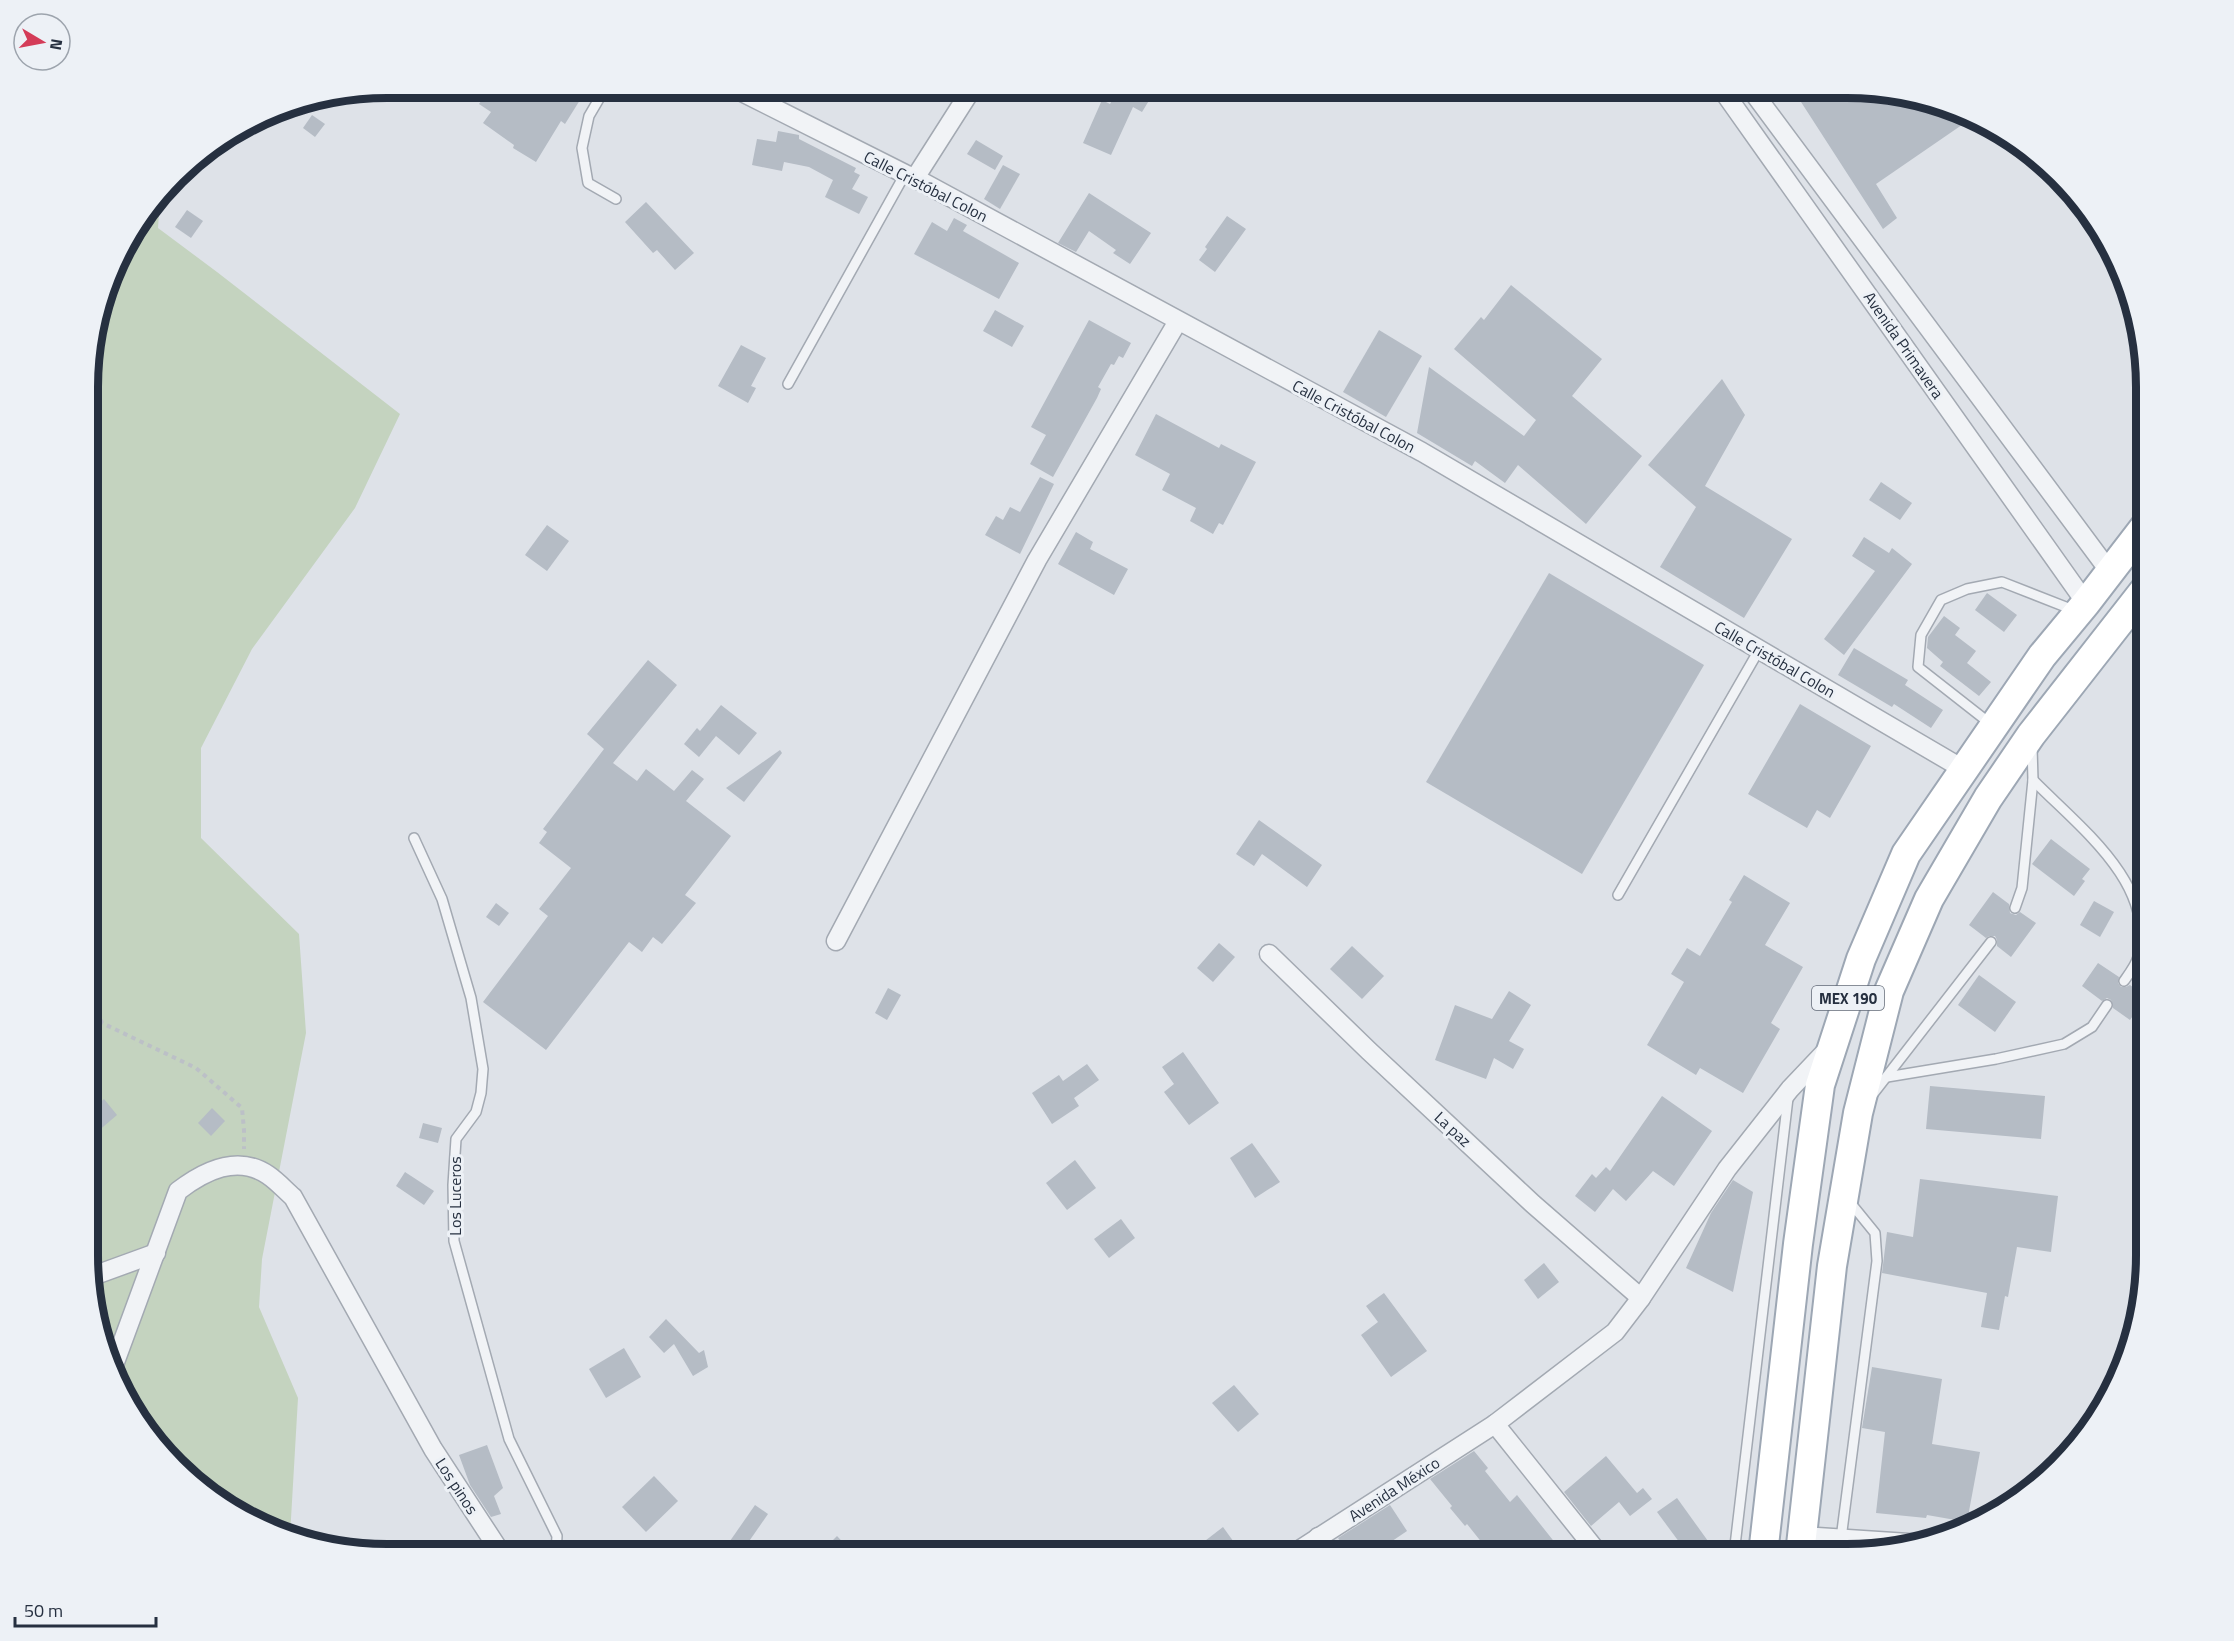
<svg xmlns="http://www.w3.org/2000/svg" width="2234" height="1641" font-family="'Titillium Web',sans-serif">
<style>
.green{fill:#c4d3bf}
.building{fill:#b5bcc5}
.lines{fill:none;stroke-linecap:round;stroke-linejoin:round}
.service-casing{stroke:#a3a9b2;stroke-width:12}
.minor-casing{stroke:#a3a9b2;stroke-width:21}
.primary-casing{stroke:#9da7b4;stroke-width:32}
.path{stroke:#bcc0c7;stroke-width:4;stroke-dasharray:4.5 4.5;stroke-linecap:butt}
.service{stroke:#f1f3f6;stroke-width:9}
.minor{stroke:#f1f3f6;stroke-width:18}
.primary{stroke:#fff;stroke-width:28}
.labels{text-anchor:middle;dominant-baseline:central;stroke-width:6;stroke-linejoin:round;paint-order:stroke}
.shield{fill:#edf1f6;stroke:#626a77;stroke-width:1.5}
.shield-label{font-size:15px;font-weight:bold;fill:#263040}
.street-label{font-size:16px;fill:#263040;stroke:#edf1f6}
.rim{fill:none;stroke:#263040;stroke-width:8}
</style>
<rect width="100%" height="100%" fill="#dee2e8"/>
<!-- green -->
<path class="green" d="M160 199 158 228 217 272 400 414 355 508 252 649 201 748V838L299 934 306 1033 262 1259 259 1307 298 1398 290 1536 272 1531 204 1492 127 1404 90 1293V348L118 254Z"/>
<!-- building -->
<g class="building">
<path d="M491 87H560L580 100 565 124 561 121 536 162 513 148 514 145 483 123 491 112 479 104Z"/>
<path d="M1120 87H1143L1153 94 1142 112 1133 107 1111 155 1083 143 1102 100 1110 104Z"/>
<path d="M1792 88H1867L1944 103 1972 118 1876 184 1897 218 1883 229Z"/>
<path d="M312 115 325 124 315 137 303 128Z"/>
<path d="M778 131 799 135V139L856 168 854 172 860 175 852 189 868 197 859 214 825 197 833 180 809 167 784 162 782 171 752 165 757 139 776 142Z"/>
<path d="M976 140 1003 156 995 170 967 154Z"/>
<path d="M1003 165 1020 174 1000 209 984 199Z"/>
<path d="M1089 193 1151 233 1130 264 1113 253 1116 250 1089 231 1076 252 1058 243Z"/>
<path d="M646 202 694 253 675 270 657 250 653 253 625 222Z"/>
<path d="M187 210 203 221 191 238 175 227Z"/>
<path d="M1227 216 1246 229 1215 272 1199 260 1207 249 1205 247Z"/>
<path d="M954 218 967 225 963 231 1019 263 999 299 914 254 932 222 947 231Z"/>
<path d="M1511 285 1602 359 1572 396 1642 456 1586 524 1518 465 1505 483 1475 461 1472 466 1417 433 1429 367 1524 436 1536 420 1454 349 1481 317 1484 320Z"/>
<path d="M995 310 1024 326 1012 347 983 331Z"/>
<path d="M1089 320 1131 343 1123 358 1119 356 1114 365 1111 364 1098 387 1101 389 1097 398 1053 477 1030 464 1046 435 1031 427Z"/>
<path d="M1379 330 1422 356 1386 417 1343 392Z"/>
<path d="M741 345 766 358 751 386 756 388 748 403 718 386Z"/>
<path d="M1722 379 1745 415 1705 486 1792 539 1744 618 1660 567 1696 507 1648 465Z"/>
<path d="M1156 414 1219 448 1221 444 1256 462 1223 525 1219 523 1213 534 1190 521 1196 508 1162 490 1170 474 1135 455Z"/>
<path d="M1040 477 1054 484 1020 554 985 535 996 516 1003 520 1010 507 1020 512Z"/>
<path d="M1881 482 1912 503 1900 520 1869 500Z"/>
<path d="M547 525 569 541 547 571 525 555Z"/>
<path d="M1076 532 1093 542 1090 549 1128 569 1114 595 1058 564Z"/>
<path d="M1864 537 1889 553 1892 548 1912 564 1844 655 1824 639 1875 571 1852 556Z"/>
<path d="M1549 573 1704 665 1582 874 1426 782Z"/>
<path d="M1987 593 2017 615 2004 632 1975 610Z"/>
<path d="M1944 616 1960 628 1955 635 1976 651 1967 663 1991 682 1979 696 1940 666 1943 662 1927 648 1928 637Z"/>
<path d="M1854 648 1908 680 1905 685 1943 710 1931 728 1894 704 1892 707 1838 675Z"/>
<path d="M648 660 677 685 613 763 637 781 646 769 674 791 692 770 704 779 686 801 731 836 685 895 696 903 662 944 653 937 642 952 629 942 546 1050 483 1002 548 916 539 909 571 868 539 843 547 832 543 829 604 749 587 734Z"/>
<path d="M1800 704 1871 746 1830 818 1817 810 1807 828 1748 794Z"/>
<path d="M721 705 757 733 739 755 716 736 699 757 684 744 697 728 700 731Z"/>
<path d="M780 750 782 753 744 802 726 788Z"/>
<path d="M1259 820 1322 865 1307 887 1262 854 1254 866 1236 854Z"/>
<path d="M2051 839 2090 869 2082 879 2085 881 2074 896 2032 864Z"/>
<path d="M1744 875 1790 903 1765 945 1803 967 1771 1023 1780 1029 1743 1093 1700 1068 1696 1075 1647 1045 1684 982 1671 974 1687 948 1700 956 1732 902 1729 900Z"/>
<path d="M1993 892 2009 904 2010 913 2016 915 2020 912 2036 923 2011 957 1997 946V940L1995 936H1989L1986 938 1969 925Z"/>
<path d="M2094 901 2114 912 2100 937 2080 925Z"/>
<path d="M496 903 509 913 499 926 486 917Z"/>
<path d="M1219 943 1235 957 1213 982 1197 968Z"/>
<path d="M1352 946 1384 976 1362 999 1330 969Z"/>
<path d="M2098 963 2119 977 2118 983 2121 987H2126L2130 985 2146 997 2130 1020 2113 1008 2111 1000 2107 998 2102 1001 2082 986Z"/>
<path d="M1979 975 2016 1002 1995 1032 1958 1005Z"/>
<path d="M888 988 901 995 887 1020 875 1013Z"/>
<path d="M1509 991 1531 1005 1509 1041 1524 1049 1513 1069 1494 1058 1486 1079 1435 1060 1455 1005 1492 1019Z"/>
<path d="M1183 1052 1219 1103 1189 1125 1164 1092 1174 1084 1162 1067Z"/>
<path d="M1087 1064 1099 1080 1074 1098 1079 1106 1052 1124 1032 1093 1059 1075 1063 1081Z"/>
<path d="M1930 1086 2045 1096 2041 1139 1926 1129Z"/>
<path d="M1662 1096 1712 1131 1674 1186 1653 1171 1626 1201 1613 1189 1595 1212 1575 1196 1592 1174 1596 1178 1606 1167 1610 1171Z"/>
<path d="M104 1099 117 1115 90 1138V1111Z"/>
<path d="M212 1108 225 1121 211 1136 198 1123Z"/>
<path d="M423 1123 442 1128 438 1143 419 1138Z"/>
<path d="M1252 1143 1280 1182 1255 1198 1230 1158Z"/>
<path d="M1075 1160 1096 1188 1067 1210 1046 1183Z"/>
<path d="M405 1172 434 1191 424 1205 396 1186Z"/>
<path d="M1920 1179 2058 1196 2051 1252 2017 1247 2008 1297 2005 1296 1999 1330 1981 1327 1987 1293 1882 1273 1887 1232 1913 1237Z"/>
<path d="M1733 1180 1753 1192 1733 1292 1686 1268 1711 1213Z"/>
<path d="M1121 1219 1135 1238 1109 1258 1094 1239Z"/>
<path d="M1544 1263 1559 1282 1538 1299 1524 1280Z"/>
<path d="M1384 1293 1427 1351 1391 1377 1361 1335 1378 1322 1366 1306Z"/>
<path d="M666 1319 699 1353 704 1350 708 1367 693 1376 674 1344 664 1353 649 1337Z"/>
<path d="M624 1348 641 1377 606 1398 589 1369Z"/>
<path d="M1872 1367 1942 1379 1932 1444 1980 1452 1967 1522 1927 1515 1926 1518 1876 1513 1885 1432 1862 1428Z"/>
<path d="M1234 1385 1259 1414 1238 1432 1212 1403Z"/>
<path d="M487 1445 503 1488 494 1496 501 1514 491 1517 470 1485 459 1455Z"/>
<path d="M1474 1451 1488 1468 1485 1471 1510 1502 1517 1495 1564 1554H1491L1467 1524 1465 1526 1450 1508 1452 1506 1430 1479Z"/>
<path d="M1606 1456 1637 1493 1643 1488 1652 1499 1630 1516 1619 1502 1591 1526 1564 1492Z"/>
<path d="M654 1476 678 1501 646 1532 622 1507Z"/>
<path d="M1677 1498 1713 1548 1705 1554H1688L1657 1512Z"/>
<path d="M755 1505 768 1514 743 1550 730 1541Z"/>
<path d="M1390 1505 1407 1531 1373 1554H1349L1338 1538Z"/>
<path d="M1223 1527 1236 1545 1225 1554H1188Z"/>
<path d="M837 1536 854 1554H819Z"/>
</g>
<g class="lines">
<defs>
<g id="service">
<path d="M606 87 589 116 582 148 588 183 616 199"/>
<path d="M788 384 905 174"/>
<path d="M1992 725 1918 667 1921 635 1941 600 1967 589 2002 582 2076 611"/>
<path d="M2033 780C2078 826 2157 884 2138 957 2136 965 2129 974 2124 981"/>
<path d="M414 838 442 899 471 998 483 1069 481 1093 476 1112 456 1139 453 1185 454 1241 509 1439 557 1536 556 1553"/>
<path d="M1618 895 1759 650"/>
<path d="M2015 908 2022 888 2033 780 2032 747"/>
<path d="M1887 1077 1996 1059 2064 1044 2092 1027 2107 1005"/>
<path d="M1873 1094 1991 942"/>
<path d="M1734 1554 1788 1098"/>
<path d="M1839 1554 1877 1261 1875 1233 1849 1201"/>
</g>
<g id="minor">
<path d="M732 87 905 174 915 178 1422 452 1963 769"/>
<path d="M1721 88 2086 603"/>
<path d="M1750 88 2110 572"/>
<path d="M915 178 973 87"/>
<path d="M836 941 1037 560 1178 321"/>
<path d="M1269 954 1369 1051 1533 1204 1641 1298"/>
<path d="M90 1277 156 1253"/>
<path d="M114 1365 178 1191C204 1171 237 1154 268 1175 277 1181 285 1190 293 1197L433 1449 501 1553"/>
<path d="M1495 1424 1599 1554"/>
<path d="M1802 1536 1924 1544"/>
<path d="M1318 1537 1330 1554"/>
<path d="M1293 1554 1495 1424 1615 1332 1641 1298 1727 1169 1790 1089 1827 1050"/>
</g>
<g id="primary">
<path d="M1763 1554 1798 1244 1820 1085 1861 959 1906 854 2042 656 2086 603 2146 525"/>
<path d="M1800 1554 1832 1266 1858 1113 1889 991 1929 899 1988 798 2031 735 2146 588"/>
</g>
</defs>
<!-- service casing -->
<use href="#service" class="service-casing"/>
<!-- minor casing -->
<use href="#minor" class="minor-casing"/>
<!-- primary casing -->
<use href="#primary" class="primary-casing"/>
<!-- path -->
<path class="path" d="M90 995 102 1023 196 1068 242 1108 244 1130V1149"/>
<!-- service -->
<use href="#service" class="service"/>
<!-- minor -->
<use href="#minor" class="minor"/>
<!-- primary -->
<use href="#primary" class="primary"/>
</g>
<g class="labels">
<!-- shield labels -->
<rect class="shield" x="1812" y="986" width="72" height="24" rx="4.5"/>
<g class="shield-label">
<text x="1848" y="998">MEX 190</text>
</g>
<!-- street labels -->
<g class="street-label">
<text transform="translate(926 186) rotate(27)">Calle Cristóbal Colon</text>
<text transform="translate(1904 345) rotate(55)">Avenida Primavera</text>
<text transform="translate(1354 416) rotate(28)">Calle Cristóbal Colon</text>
<text transform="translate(1775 659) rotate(30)">Calle Cristóbal Colon</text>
<text transform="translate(1453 1129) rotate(43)">La paz</text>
<text transform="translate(455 1196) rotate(-90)">Los Luceros</text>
<text transform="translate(457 1486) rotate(57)">Los pinos</text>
<text transform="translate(1394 1489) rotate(-33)">Avenida México</text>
</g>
</g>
<!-- crop -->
<path d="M0 0H2234V1641H0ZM387 98H1847A289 289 0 0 1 2136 387V1255A289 289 0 0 1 1847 1544H387A289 289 0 0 1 98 1255V387A289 289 0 0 1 387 98Z" fill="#edf1f6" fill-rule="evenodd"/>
<path class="rim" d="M387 98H1847A289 289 0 0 1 2136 387V1255A289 289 0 0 1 1847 1544H387A289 289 0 0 1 98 1255V387A289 289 0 0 1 387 98Z"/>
<!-- north arrow -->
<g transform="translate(42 42) rotate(100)"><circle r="28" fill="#edf1f6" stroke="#9da4ad" stroke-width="1.5"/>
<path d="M0-4.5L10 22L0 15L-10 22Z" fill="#d43c58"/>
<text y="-9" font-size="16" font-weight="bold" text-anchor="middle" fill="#263040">N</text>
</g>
<!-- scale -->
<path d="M15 1617v9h141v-9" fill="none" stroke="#263040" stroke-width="3"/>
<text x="24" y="1617" font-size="18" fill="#263040" stroke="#edf1f6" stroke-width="4.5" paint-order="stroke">50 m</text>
</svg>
